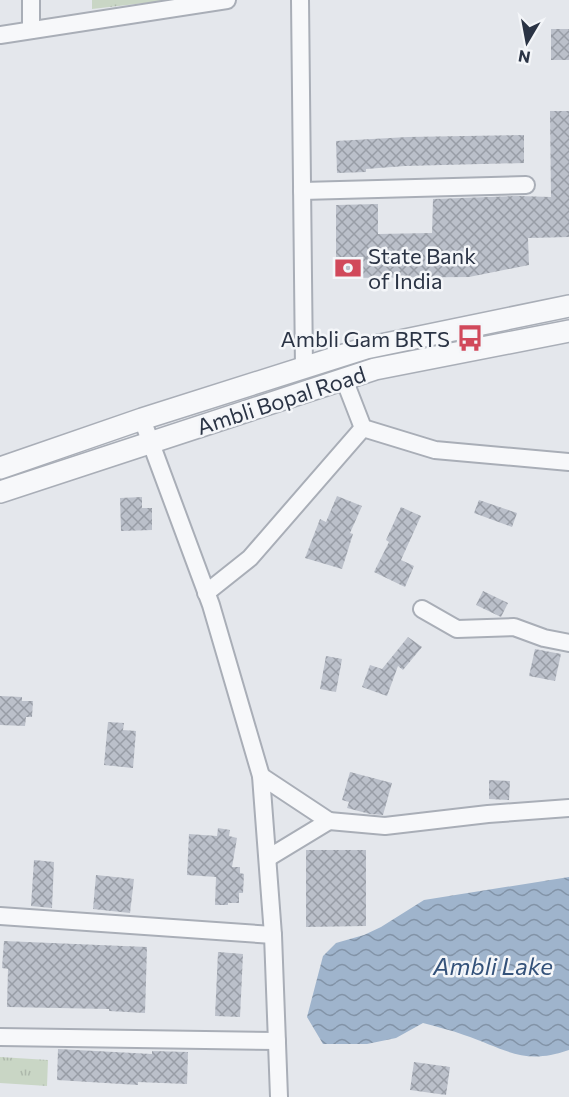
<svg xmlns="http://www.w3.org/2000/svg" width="569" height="1097" font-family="Commissioner,sans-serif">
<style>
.grass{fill:url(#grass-tufts)}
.water{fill:url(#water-waves)}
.building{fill:url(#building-cross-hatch)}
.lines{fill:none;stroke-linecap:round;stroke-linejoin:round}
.minor-casing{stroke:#a9aeb7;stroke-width:20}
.tertiary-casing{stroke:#a9aeb7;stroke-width:24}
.minor{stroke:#f7f8fa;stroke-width:16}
.tertiary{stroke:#f7f8fa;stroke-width:21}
.labels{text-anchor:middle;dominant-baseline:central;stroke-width:5;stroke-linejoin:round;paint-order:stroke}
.poi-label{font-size:22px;fill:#2b3445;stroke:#f4f6f9;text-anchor:start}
.street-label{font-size:22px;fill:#2b3445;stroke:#f4f6f9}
.water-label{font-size:24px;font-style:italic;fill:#34527a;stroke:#f4f6f9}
</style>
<defs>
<pattern id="grass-tufts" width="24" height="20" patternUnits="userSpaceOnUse" patternTransform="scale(1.5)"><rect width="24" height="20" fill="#c9d6c5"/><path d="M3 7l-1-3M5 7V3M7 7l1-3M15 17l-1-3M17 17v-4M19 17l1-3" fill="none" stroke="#adb8ab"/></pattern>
<pattern id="water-waves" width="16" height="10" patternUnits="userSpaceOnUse" patternTransform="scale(1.5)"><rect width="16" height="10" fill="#9fb4cc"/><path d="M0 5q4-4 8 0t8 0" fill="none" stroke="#8293a7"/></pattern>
<pattern id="building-cross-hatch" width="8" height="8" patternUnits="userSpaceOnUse" patternTransform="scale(1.5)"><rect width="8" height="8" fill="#bbc0ca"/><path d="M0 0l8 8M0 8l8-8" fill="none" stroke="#989da6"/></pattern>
</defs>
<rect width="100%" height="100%" fill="#e4e7ec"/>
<!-- grass -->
<g class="grass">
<path d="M92 0H171L92 9Z"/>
<path d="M0 1057 48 1060 47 1086 0 1083Z"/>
</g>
<!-- water -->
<path class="water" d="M569 877V1050C523 1066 506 1049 464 1035 451 1030 437 1027 423 1023L396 1038 367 1044H323L307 1017 323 956 336 943 364 935 381 927 424 900Z"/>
<!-- building -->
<g class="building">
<rect x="551" y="29" width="18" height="31"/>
<path d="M550 111H569V237L528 238 529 265 469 277 336 278V205L378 204V234L432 233 433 199 518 196 551 197Z"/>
<path d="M524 135V163L405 166 366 169V172L337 173 336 141 408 137Z"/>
<path d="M337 496 362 506 350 533 353 534 342 569 305 558 320 519 326 522Z"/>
<path d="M142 497V508H152V530L121 531 120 498Z"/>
<path d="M479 500 517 513 512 527 474 513Z"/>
<path d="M401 507 421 516 401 560 414 566 405 587 374 572 389 542 386 540Z"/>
<path d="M483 591 508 603 501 617 476 605Z"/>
<path d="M408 637 422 647 403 670 398 666 387 696 362 687 370 665 382 669Z"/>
<path d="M535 649 561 654 555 681 529 676Z"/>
<path d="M326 656 342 659 336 692 320 689Z"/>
<path d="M0 696 22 697V701H33L32 717H26L25 726 0 725Z"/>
<path d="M108 722 124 723 123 730 136 731 133 768 104 765Z"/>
<path d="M350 772 392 783 383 815 370 814 347 808 349 802 342 800Z"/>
<path d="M489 780 510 781 509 800 489 799Z"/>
<path d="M218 828 230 830 229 836 237 838 232 867H240V873L244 874 243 893H239V903H228V905H215L216 877 187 875 189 834 217 836Z"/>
<path d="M306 850H366V926L306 927Z"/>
<path d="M34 860 54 862 52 908 31 906Z"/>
<path d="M96 875 134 879 130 913 93 909Z"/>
<path d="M4 941 147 947 145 1013 109 1011V1009L7 1007 8 969 2 968Z"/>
<path d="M218 952 243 954 240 1017 215 1016Z"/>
<path d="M58 1049 152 1054V1051L188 1052 187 1084 138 1082V1085L57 1080Z"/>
<path d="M414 1062 450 1067 446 1095 410 1090Z"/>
</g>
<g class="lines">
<defs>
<g id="minor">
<path d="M300 0 304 368"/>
<path d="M31 30V0"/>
<path d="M0 35 227 0"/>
<path d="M302 191 526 185"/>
<path d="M344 379 363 428 435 450 569 462"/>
<path d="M142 419 211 605 261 776 273 935 279 1097"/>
<path d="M206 593 250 558 363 428"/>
<path d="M422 609 457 629 514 627 544 638 569 643"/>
<path d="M261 776 329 821 268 858"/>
<path d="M329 821 385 826 488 814 569 808"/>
<path d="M0 916 273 935"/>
<path d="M0 1037 277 1041"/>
</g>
<g id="tertiary">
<path d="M0 468 142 419 366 348 569 306"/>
<path d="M0 492 375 369 569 331"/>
</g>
</defs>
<!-- minor casing -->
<use href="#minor" class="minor-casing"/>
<!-- tertiary casing -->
<use href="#tertiary" class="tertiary-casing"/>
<!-- minor -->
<use href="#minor" class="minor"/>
<!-- tertiary -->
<use href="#tertiary" class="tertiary"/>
</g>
<!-- icons -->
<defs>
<symbol id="bank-bare" viewBox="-9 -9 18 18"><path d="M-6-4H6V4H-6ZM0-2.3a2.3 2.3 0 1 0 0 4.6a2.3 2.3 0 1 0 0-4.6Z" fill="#d1495b" stroke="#f4f6f9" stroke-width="2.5" paint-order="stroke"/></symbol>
<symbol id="bus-bare" viewBox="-9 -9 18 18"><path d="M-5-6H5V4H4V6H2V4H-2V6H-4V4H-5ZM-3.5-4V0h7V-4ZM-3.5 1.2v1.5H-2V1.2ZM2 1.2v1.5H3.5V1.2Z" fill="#d1495b" stroke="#f4f6f9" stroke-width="2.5" paint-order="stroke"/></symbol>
</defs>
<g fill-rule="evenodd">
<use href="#bank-bare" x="329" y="249" width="38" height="38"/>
<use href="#bus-bare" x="451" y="319" width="38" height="38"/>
</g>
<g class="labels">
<!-- poi labels -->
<g class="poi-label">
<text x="368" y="255">State Bank<tspan x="368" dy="25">of India</tspan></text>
<text x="450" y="338" text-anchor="end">Ambli Gam BRTS</text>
</g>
<!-- street labels -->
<g class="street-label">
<text transform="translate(281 400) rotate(-18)">Ambli Bopal Road</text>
</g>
<!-- water labels -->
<g class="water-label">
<text x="493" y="965">Ambli Lake</text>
</g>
</g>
<!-- north arrow -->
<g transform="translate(527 42) rotate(190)" stroke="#f4f6f9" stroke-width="4.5" paint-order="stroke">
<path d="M0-4.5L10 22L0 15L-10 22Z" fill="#2b3445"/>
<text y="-9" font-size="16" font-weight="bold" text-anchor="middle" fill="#2b3445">N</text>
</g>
</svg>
